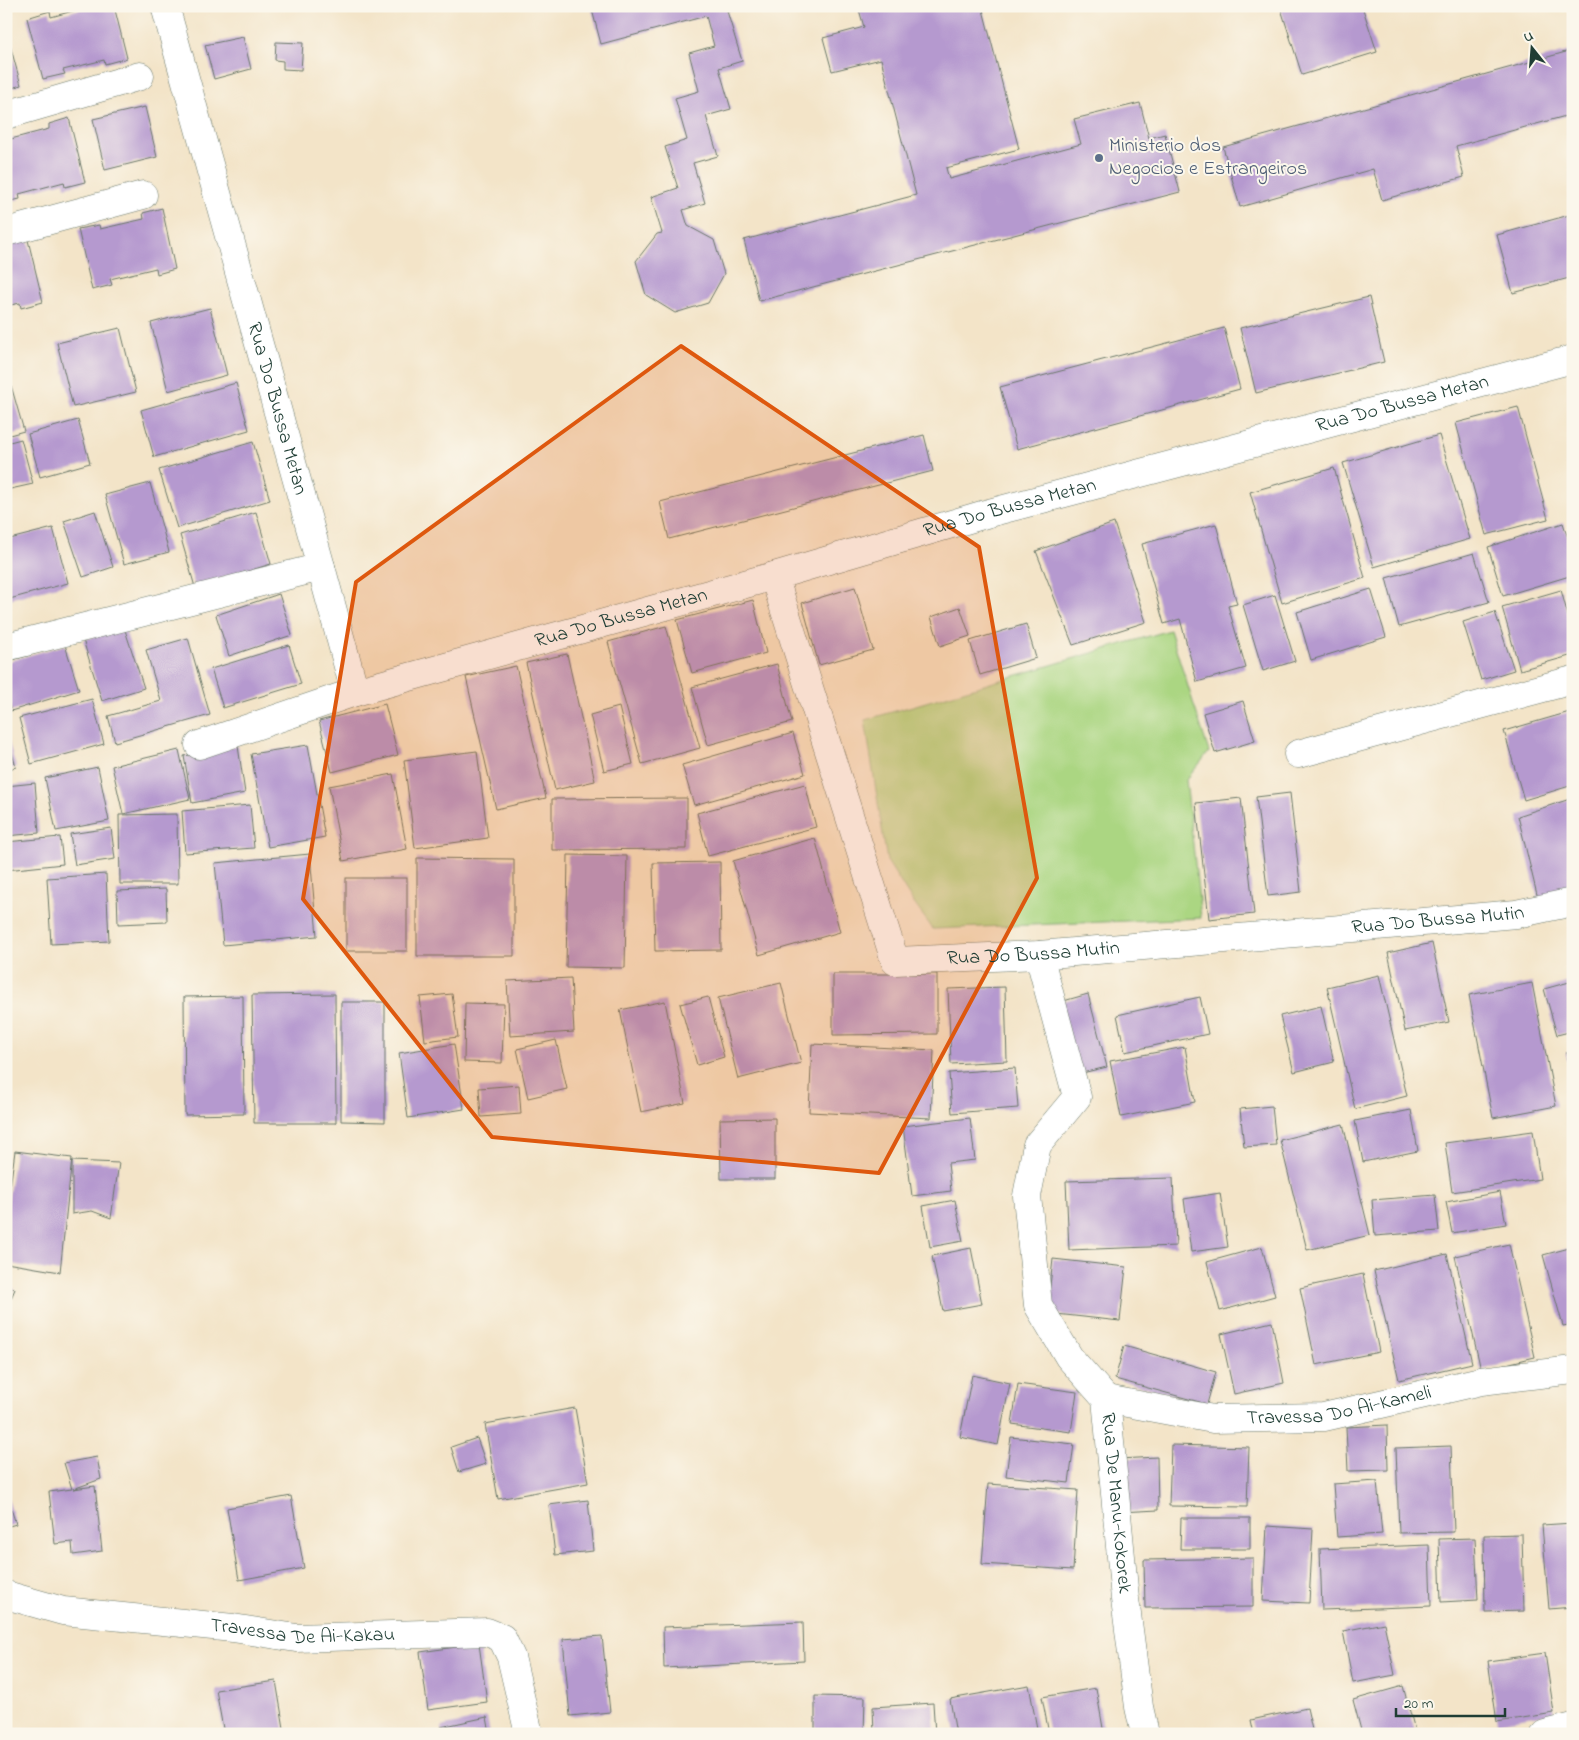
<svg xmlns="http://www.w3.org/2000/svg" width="1579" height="1740" font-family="'Indie Flower',sans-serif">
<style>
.green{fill:#abd682;stroke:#658a5b}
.building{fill:#b599cf}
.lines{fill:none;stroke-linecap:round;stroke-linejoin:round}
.minor-casing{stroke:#697768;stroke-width:29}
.minor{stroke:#fff;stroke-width:28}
.marked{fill:#de580e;fill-opacity:0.2;stroke:#de580e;stroke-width:4;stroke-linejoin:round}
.service-dot{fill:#5c6f8a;stroke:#fbf7ec;stroke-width:2}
.labels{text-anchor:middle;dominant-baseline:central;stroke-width:4;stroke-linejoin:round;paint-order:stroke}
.service-label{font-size:20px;fill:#4e5e75;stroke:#fbf7ec;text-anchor:start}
.street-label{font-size:20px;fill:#1f3d34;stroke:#fbf7ec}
</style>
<rect width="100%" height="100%" fill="#fbf7ec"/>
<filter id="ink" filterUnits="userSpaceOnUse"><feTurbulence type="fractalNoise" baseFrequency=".02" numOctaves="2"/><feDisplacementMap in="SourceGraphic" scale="10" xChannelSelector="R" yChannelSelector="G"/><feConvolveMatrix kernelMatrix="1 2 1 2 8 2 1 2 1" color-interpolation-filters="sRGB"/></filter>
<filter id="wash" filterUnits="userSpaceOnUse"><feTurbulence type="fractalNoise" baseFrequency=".0096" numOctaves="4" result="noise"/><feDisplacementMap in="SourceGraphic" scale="20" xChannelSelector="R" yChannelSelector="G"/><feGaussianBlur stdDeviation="1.12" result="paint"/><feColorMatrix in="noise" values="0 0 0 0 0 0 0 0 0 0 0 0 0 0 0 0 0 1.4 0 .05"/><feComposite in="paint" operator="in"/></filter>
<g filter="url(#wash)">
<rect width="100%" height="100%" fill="#f3e4c8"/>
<!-- green -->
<path class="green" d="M1170 630 1209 752 1186 780 1201 918 933 929 913 902 887 861 865 720Z"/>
<g id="blocks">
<!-- building -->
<g class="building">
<path d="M91 6H114L127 58 105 64 104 60 63 70 65 74 43 79 27 18 50 11 51 17Z"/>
<path d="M591 6H742L727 11 742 61 719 68 731 109 706 116 718 156 693 163 705 203 683 210 688 226 714 240 724 274 708 303 675 313 646 295 636 261 657 234 662 233 651 197 678 188 665 147 687 140 675 98 699 91 689 53 714 46 706 16 601 44Z"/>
<path d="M858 6H982L1019 149 946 168 949 179 1081 144 1074 119 1140 103 1149 138 1165 134 1180 192 759 301 744 240 916 195 881 59 832 71 823 38 864 27Z"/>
<path d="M1280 6H1362L1377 52 1302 75Z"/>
<path d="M7 34 21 85 6 90V35Z"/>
<path d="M243 37 251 69 214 79 205 45Z"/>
<path d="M276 42 303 43 301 70 283 69V61L275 60Z"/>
<path d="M1573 50V114L1456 146 1464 177 1382 200 1373 169 1240 207 1223 147Z"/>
<path d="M145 107 157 157 105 170 93 119Z"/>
<path d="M69 118 85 182 65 187 64 182 19 194 20 199 6 202V136L9 135 11 139 49 129V124Z"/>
<path d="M162 208 175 269 157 274 156 268 110 279 112 285 92 290 78 229 99 225 100 229 144 219 143 213Z"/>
<path d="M1573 214V277L1513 293 1497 235Z"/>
<path d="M28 240 43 302 21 308 20 303 6 306V252L8 251 6 245Z"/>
<path d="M1369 297 1384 362 1256 393 1240 328Z"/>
<path d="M210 308 227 375 168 391 151 323Z"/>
<path d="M120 328 136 392 73 407 57 343Z"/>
<path d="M1224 328 1240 389 1017 449 1000 387Z"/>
<path d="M6 368 24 431 6 436Z"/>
<path d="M236 383 249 430 154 457 141 410Z"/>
<path d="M1518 407 1548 519 1486 535 1456 423Z"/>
<path d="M78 420 90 463 40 477 28 434Z"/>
<path d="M924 435 933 471 669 539 660 502Z"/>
<path d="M1439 435 1470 539 1374 567 1343 463Z"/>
<path d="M21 439 33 484 6 490V443Z"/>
<path d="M253 442 270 500 177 528 159 470Z"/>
<path d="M1334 468 1365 578 1282 603 1250 492Z"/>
<path d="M150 483 169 552 124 564 105 495Z"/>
<path d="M95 511 113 567 83 577 64 521Z"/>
<path d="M256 512 271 564 195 587 180 535Z"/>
<path d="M1114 523 1146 622 1073 645 1036 551Z"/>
<path d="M1563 523 1573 553V575L1503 596 1488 547Z"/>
<path d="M1216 524 1237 604 1228 606 1246 668 1197 682 1180 619 1164 624 1142 544Z"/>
<path d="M53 528 68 583 6 600V540Z"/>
<path d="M1474 553 1489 602 1399 627 1386 578Z"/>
<path d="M855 587 873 650 819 665 802 603Z"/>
<path d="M1371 589 1386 637 1311 660 1297 612Z"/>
<path d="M1561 590 1573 634V655L1520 670 1502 607Z"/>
<path d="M279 594 292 635 229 656 216 615Z"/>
<path d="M1275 595 1295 661 1263 671 1243 605Z"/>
<path d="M753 600 766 653 692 673 677 620Z"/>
<path d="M960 607 970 636 940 646 931 617Z"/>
<path d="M1495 612 1514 670 1481 680 1463 622Z"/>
<path d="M1026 624 1036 658 980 675 970 641Z"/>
<path d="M666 626 700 748 642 764 608 642Z"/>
<path d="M124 627 144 688 102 701 83 640Z"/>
<path d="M188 638 210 715 115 742 108 716 161 701 146 650Z"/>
<path d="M65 645 79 690 11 711 6 697V662Z"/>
<path d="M289 645 301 684 223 708 211 669Z"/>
<path d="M567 654 595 781 555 790 526 663Z"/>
<path d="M777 664 792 722 708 745 692 687Z"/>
<path d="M516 666 546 798 496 809 466 677Z"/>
<path d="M92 699 104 744 31 764 19 718Z"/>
<path d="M1243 701 1255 741 1215 753 1203 713Z"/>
<path d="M385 704 398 755 332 772 319 721Z"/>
<path d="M619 707 633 764 604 771 590 715Z"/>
<path d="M1573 711V785L1524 800 1504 731Z"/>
<path d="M793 733 805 774 694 805 682 765Z"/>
<path d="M6 740H8L16 767 6 770Z"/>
<path d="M308 745 325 837 268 847 251 754Z"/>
<path d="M238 746 245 793 192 803 184 756Z"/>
<path d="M179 750 190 799 123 814 112 766Z"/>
<path d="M477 751 488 838 415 848 404 760Z"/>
<path d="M98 767 109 821 56 831 45 778Z"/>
<path d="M393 774 407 849 343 861 329 786Z"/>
<path d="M35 783 39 833 6 836V786Z"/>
<path d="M805 784 816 827 708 856 697 813Z"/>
<path d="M1290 793 1301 892 1268 896 1256 797Z"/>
<path d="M687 798V849L552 850V799Z"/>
<path d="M1241 798 1254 914 1209 919 1196 803Z"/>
<path d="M1573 798V893L1539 903 1518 816Z"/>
<path d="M250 805 254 848 185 853 182 811Z"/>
<path d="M177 814 178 884H120L119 815Z"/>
<path d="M111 828 115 859 75 865 70 834Z"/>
<path d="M60 837 63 864 6 870V842Z"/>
<path d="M815 838 840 932 759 955 733 861Z"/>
<path d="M310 854 317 936 223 945 215 863Z"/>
<path d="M568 855 627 856 625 968 566 967Z"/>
<path d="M417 858 514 859V956H417Z"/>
<path d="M720 862 721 950 655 951 653 863Z"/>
<path d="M106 874 109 941 51 944 47 878Z"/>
<rect x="346" y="878" width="61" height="73"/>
<path d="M166 889 167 922 118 924 117 891Z"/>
<path d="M1432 943 1449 1022 1405 1031 1388 953Z"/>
<path d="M833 974H937V1034L833 1035Z"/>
<path d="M1379 975 1407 1096 1355 1109 1327 987Z"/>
<path d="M571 978 574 1032 510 1036 507 981Z"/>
<path d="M1573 981V1031L1557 1035 1544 989Z"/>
<path d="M781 983 801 1063 738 1079 718 998Z"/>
<path d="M1532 983 1556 1106 1493 1118 1469 995Z"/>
<path d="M1005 987 1007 1061 951 1064 948 989Z"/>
<path d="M335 994 336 1123H254L252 995Z"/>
<path d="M452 994 458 1037 425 1041 420 997Z"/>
<path d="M1088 994 1107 1067 1078 1074 1060 1002Z"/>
<path d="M243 996 244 1114 185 1115 184 997Z"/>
<path d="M708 997 724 1057 697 1065 680 1004Z"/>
<path d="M1200 997 1208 1034 1125 1052 1117 1015Z"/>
<path d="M665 1001 685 1103 641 1112 620 1010Z"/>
<path d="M341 1002H385V1122L341 1121Z"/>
<path d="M465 1003 504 1004 502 1063 464 1062Z"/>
<path d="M1321 1006 1334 1062 1294 1072 1280 1016Z"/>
<path d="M556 1040 567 1089 528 1098 517 1049Z"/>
<path d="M454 1044 464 1109 408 1118 399 1053Z"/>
<path d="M812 1044 934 1050 931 1118 809 1112Z"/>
<path d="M1185 1047 1195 1102 1121 1117 1110 1061Z"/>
<path d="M1573 1052V1086H1572L1566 1053Z"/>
<path d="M1015 1068 1018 1108 952 1113 949 1073Z"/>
<path d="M519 1085 521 1114 481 1117 479 1088Z"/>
<path d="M1272 1106 1276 1145 1244 1147 1240 1109Z"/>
<path d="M1411 1110 1418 1151 1363 1162 1355 1121Z"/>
<path d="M775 1118V1179H721L720 1119Z"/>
<path d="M970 1118 975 1160 948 1163 951 1191 912 1196 903 1126Z"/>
<path d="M1343 1124 1370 1235 1307 1250 1280 1140Z"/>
<path d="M1533 1131 1540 1179 1452 1192 1445 1143Z"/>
<path d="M15 1151 72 1158 60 1272 6 1263V1217Z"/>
<path d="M72 1161 119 1163 111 1218 92 1211 72 1214Z"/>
<path d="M1173 1178 1176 1246 1069 1250 1066 1181Z"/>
<path d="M1500 1192 1506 1224 1452 1233 1446 1202Z"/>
<path d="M1220 1193 1228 1247 1191 1252 1184 1199Z"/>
<path d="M1435 1195 1439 1231 1375 1236 1372 1200Z"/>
<path d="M955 1200 963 1241 930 1247 923 1206Z"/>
<path d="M1509 1244 1535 1357 1481 1370 1455 1256Z"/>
<path d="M1262 1247 1275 1296 1220 1311 1207 1262Z"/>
<path d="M1573 1247V1324L1563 1326 1543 1255Z"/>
<path d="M971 1248 982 1304 943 1311 932 1256Z"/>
<path d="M1447 1254 1472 1363 1399 1380 1374 1271Z"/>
<path d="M1053 1259 1126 1267 1120 1321 1047 1313Z"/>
<path d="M1363 1274 1379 1352 1316 1365 1300 1288Z"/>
<path d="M6 1285 15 1289 6 1310Z"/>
<path d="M1272 1322 1284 1383 1234 1394 1221 1334Z"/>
<path d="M1124 1346 1216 1372 1207 1404 1115 1379Z"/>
<path d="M972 1375 1010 1383 998 1445 960 1437Z"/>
<path d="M1018 1384 1077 1392 1071 1432 1012 1424Z"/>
<path d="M575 1408 588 1483 498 1499 485 1424Z"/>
<path d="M1387 1425 1388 1470 1348 1471 1346 1427Z"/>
<path d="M1011 1437 1074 1444 1069 1483 1006 1476Z"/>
<path d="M477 1438 486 1464 459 1472 451 1447Z"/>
<path d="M1171 1445 1249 1447 1247 1507 1169 1506Z"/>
<path d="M1451 1446 1454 1532 1399 1533 1396 1448Z"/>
<path d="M97 1457 101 1479 73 1489 95 1486 102 1551 73 1555 72 1542 55 1544 49 1492 72 1489 64 1463Z"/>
<path d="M1157 1457 1158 1510 1121 1512 1118 1459Z"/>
<path d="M1377 1481 1382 1534 1337 1537 1333 1484Z"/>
<path d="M988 1484 1078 1490 1073 1570 982 1564Z"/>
<path d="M6 1493 16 1524 6 1527Z"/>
<path d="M291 1496 304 1568 239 1580 227 1508Z"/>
<path d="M588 1500 593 1551 555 1555 549 1505Z"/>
<path d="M1181 1518H1250V1549H1180Z"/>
<path d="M1573 1523V1607L1549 1609 1542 1525Z"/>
<path d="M1267 1526 1313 1529 1309 1603 1263 1601Z"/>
<path d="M1522 1534 1524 1611 1485 1612 1484 1535Z"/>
<path d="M1475 1538 1478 1600 1441 1602 1439 1539Z"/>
<path d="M1429 1545 1431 1606 1322 1610 1320 1549Z"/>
<path d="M1253 1558V1607L1145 1608 1144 1560Z"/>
<path d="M803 1622 804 1661 664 1668 663 1627Z"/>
<path d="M1384 1623 1395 1675 1353 1683 1343 1631Z"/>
<path d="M602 1636 610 1712 570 1716 563 1639Z"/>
<path d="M479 1644 487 1702 428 1710 420 1652Z"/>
<path d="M1545 1653 1554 1713 1497 1722 1488 1661Z"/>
<path d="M276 1681 285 1734H224L216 1690Z"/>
<path d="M1029 1685 1038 1734H956L950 1699Z"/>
<path d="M1403 1686 1416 1734H1362L1353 1700Z"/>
<path d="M1096 1688 1104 1734H1049L1042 1697Z"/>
<path d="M815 1696 865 1697 864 1734H815Z"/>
<path d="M933 1703 935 1734H874L873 1707Z"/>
<path d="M1307 1708 1313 1734H1254L1251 1720Z"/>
<path d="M487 1717 490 1734H442L441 1727Z"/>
</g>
</g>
</g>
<g filter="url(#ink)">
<use href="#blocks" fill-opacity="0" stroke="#697768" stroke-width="1"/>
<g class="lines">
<defs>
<g id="minor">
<path id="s1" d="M165 6 321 567 355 692 774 576 989 513 1573 359"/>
<path d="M6 115 140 76"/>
<path d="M6 232 143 195"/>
<path id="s2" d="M774 576 895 961 1039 955 1516 914 1573 902"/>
<path d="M6 647 321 567"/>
<path d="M199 745 355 692"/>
<path d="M1298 754 1573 680"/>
<path id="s3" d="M1039 955 1077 1097 1037 1145 1027 1196 1038 1305 1069 1357 1106 1399 1125 1599 1139 1707 1145 1734"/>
<path id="s4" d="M1106 1399 1213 1419 1324 1417 1481 1381 1573 1370"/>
<path id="s5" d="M6 1595 63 1611 233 1628 296 1638 487 1632 502 1638 511 1657 529 1734"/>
<path d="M1545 1734 1573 1727"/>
</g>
</defs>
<!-- minor casing -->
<use href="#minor" class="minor-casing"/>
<!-- minor -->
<use href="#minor" class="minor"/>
</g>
</g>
<!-- marked area -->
<path class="marked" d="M681 346 979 547 1037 878 879 1173 492 1137 303 899 356 582Z"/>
<!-- markers -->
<circle class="service-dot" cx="1099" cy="158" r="5"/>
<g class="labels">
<!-- service labels -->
<g class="service-label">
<text x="1109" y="146">Ministerio dos<tspan x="1109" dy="23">Negocios e Estrangeiros</tspan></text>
</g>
<!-- street labels -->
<g class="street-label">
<text stroke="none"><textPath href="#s1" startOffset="1798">Rua Do Bussa Metan</textPath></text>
<text stroke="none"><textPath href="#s1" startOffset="418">Rua Do Bussa Metan</textPath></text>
<text stroke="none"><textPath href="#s1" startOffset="1392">Rua Do Bussa Metan</textPath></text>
<text stroke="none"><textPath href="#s1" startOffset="988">Rua Do Bussa Metan</textPath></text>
<text stroke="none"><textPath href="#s2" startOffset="948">Rua Do Bussa Mutin</textPath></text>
<text stroke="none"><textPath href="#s2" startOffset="542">Rua Do Bussa Mutin</textPath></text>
<text stroke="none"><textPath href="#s4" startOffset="236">Travessa Do Ai-Kameli</textPath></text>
<text stroke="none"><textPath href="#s3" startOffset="592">Rua De Manu-Kokorek</textPath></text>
<text stroke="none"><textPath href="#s5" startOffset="300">Travessa De Ai-Kakau</textPath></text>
</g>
</g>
<!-- margin -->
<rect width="1579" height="1740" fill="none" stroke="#fbf7ec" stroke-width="25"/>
<!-- north arrow -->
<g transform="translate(1532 48) rotate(343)" stroke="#fbf7ec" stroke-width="4" paint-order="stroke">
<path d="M0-4L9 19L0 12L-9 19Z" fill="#1f3d34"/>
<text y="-8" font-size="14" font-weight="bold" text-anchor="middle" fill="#1f3d34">U</text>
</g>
<!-- scale -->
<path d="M1396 1708v8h109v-8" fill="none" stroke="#1f3d34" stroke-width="2.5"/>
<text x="1404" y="1708" font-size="15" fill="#1f3d34" stroke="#fbf7ec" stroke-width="4" paint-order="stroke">20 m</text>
</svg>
